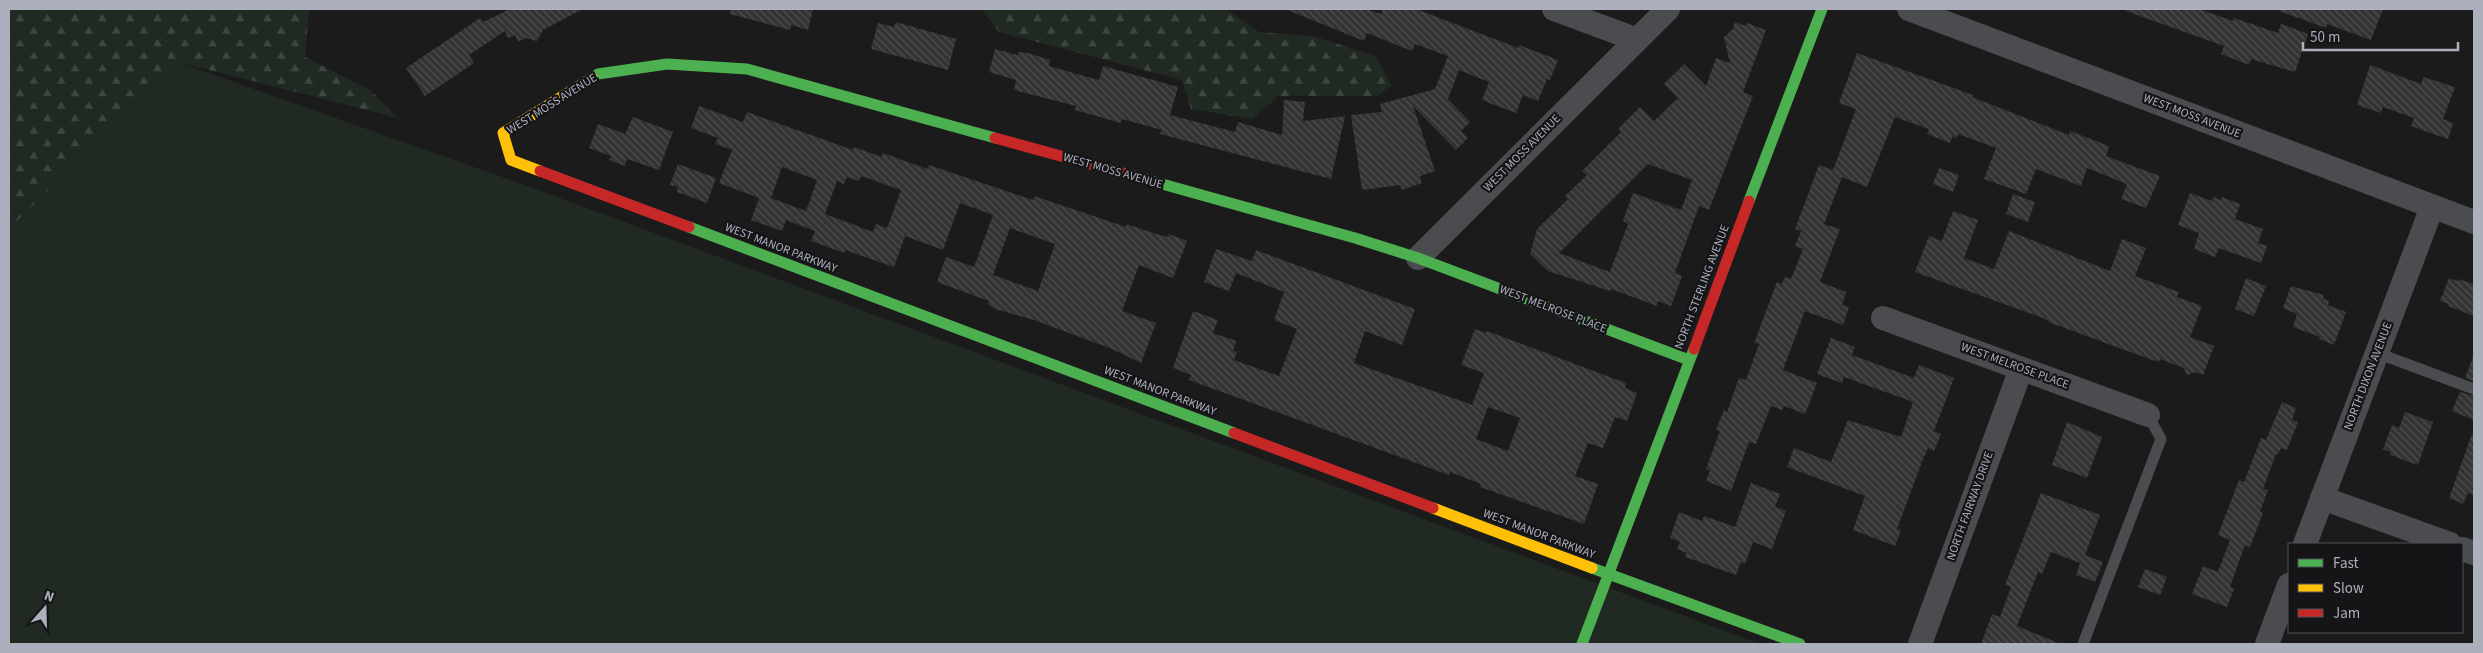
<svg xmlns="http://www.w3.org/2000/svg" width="2483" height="653" font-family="'Source Sans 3',sans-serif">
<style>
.grass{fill:#202922}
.forest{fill:url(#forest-firs)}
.building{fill:url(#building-back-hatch);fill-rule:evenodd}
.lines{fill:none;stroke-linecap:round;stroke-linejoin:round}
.lane{stroke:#4b4c4f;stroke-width:11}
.street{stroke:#4b4c4f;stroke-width:24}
.fast{stroke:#4caf50;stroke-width:11}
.slow{stroke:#ffc107;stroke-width:11}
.jam{stroke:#c62828;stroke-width:11}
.labels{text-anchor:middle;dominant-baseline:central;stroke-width:4.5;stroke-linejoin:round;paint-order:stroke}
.street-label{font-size:12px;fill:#acb0bd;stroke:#151518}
</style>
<defs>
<pattern id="forest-firs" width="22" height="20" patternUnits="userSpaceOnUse" patternTransform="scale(1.25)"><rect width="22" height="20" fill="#202922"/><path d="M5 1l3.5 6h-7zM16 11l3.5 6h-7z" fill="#3e4640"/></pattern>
<pattern id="building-back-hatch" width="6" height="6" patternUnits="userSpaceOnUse" patternTransform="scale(1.25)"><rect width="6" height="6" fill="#333334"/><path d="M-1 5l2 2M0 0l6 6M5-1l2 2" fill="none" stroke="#4e4e4f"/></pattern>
</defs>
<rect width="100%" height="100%" fill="#1b1b1b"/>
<!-- grass -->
<path class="grass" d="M178 62 525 185 1760 644H9V229Z"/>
<!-- forest -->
<g class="forest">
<path d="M9 9H309L305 57 370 90 398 118 178 62 9 229Z"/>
<path d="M981 9H1226L1259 32 1313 36 1375 56 1392 85 1377 96H1278L1252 119 1191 109 1182 80 999 32Z"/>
</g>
<!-- building -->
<g class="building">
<path d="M510 9H583L543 30 537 41 525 38 518 42 515 35 508 38 505 31 469 55 474 63 425 96 406 68 480 18 483 22Z"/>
<path d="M731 9H813L808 30 791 25 790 30 730 14Z"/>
<path d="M1285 9H1366L1381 14 1383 9H1416L1518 48 1519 45 1558 60 1550 80 1547 79 1538 101 1523 95 1516 113 1482 100 1489 82 1459 70 1448 99 1470 122 1461 131 1468 138 1456 150 1413 106 1435 171 1420 176 1422 183 1402 190 1400 185 1362 190 1351 115 1382 112 1380 104 1435 89 1448 56 1415 44 1412 51 1367 33 1364 41Z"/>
<path d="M2127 9H2199L2233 21 2234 18 2278 33 2281 24 2308 34 2295 72 2251 59 2249 65 2221 54 2224 46 2126 11Z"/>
<path d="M2280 9H2383L2371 40 2327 24 2326 28 2279 11Z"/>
<path d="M896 22 956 39 948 70 871 49 878 23 894 27Z"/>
<path d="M1735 22 1746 26 1747 23 1766 30 1743 92 1753 96 1709 210 1699 206 1675 273 1682 276 1671 306 1658 301 1657 306 1611 289 1610 291 1548 271 1530 254 1537 229 1568 199 1565 196 1587 175 1582 171 1621 132 1618 129 1640 107 1654 121 1678 98 1664 84 1684 64 1706 86 1716 58 1730 63 1724 37 1733 29ZM1648 164 1692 180 1681 210 1633 193 1623 221 1628 224 1610 272 1559 253Z"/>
<path d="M995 49 1018 55 1019 52 1028 53 1050 60 1049 66 1091 78 1099 80 1103 66 1178 87 1170 115 1235 132 1238 122 1282 135 1284 100 1305 102 1303 121 1345 116 1331 179 1160 134 1162 130 1122 119 1121 123 1075 110 1076 106 1014 90 1016 80 989 72Z"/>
<path d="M1857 53 1973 95 1972 97 2069 135 2070 131 2109 146 2106 156 2160 176 2146 208 2121 199 2127 184 2087 168 2081 186 2036 169 2026 194 1984 179 1996 148 1958 134 1957 138 1953 136 1950 143 1927 134 1929 129 1895 117 1867 187 1842 177 1824 224 1840 229 1820 282 1846 292 1842 305 1849 307 1843 325 1805 311 1783 370 1817 383 1808 407 1805 414 1784 406 1782 410 1771 406 1756 444 1749 442 1731 491 1706 481 1710 470 1706 469 1720 431 1716 430 1724 410 1727 412 1739 378 1746 380 1759 344 1754 343 1777 282 1782 284 1785 277 1791 279 1803 249 1795 246 1801 231 1795 229 1819 165 1833 170 1856 109 1839 103Z"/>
<path d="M2370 65 2421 84 2423 77 2455 87 2443 119 2453 123 2448 139 2411 126 2414 118 2383 107 2381 113 2357 105Z"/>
<path d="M699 106 743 122 747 112 853 150 854 147 882 157 883 153 927 169 929 165 1033 200 1034 196 1126 227 1127 224 1156 234 1168 237 1169 234 1187 241 1173 278 1139 265 1122 311 1156 323 1141 363 1112 349 1034 320 995 309 988 304 989 301 937 282 946 257 974 267 993 215 960 203 943 250 905 236 894 267 845 250 844 253 811 241 815 231 786 220 782 231 751 220 759 198 719 183 732 150 715 144 718 138 691 128ZM782 167 817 180 806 211 771 198ZM861 176 901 190 887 228 876 224 873 232 825 214 837 181 844 184 847 177 859 181ZM1010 228 1055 244 1038 291 993 275Z"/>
<path d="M633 117 673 132 659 170 627 159 625 166 609 160 611 156 589 148 598 124 625 134Z"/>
<path d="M678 164 716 178 707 203 677 192 678 187 670 185Z"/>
<path d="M1939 168 1959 175 1953 192 1933 184Z"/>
<path d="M2190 193 2212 201 2213 197 2221 200 2222 197 2240 204 2235 219 2263 229 2258 243 2267 246 2261 263 2219 248 2215 257 2194 249 2199 233 2178 225Z"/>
<path d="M2013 194 2035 202 2028 222 2006 214Z"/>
<path d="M1953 211 1978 220 1964 258 1994 269 2009 231 2110 271 2122 239 2146 248 2135 276 2179 292 2177 297 2202 306 2190 337 2214 346 2203 375 2195 372 2187 375 2184 368 2160 359 2159 362 2152 360 2051 323 2043 318 1915 272 1929 236 1942 241Z"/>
<path d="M1216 249 1252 261 1256 250 1415 309 1402 345 1365 331 1354 363 1470 404 1472 405 1484 373 1461 365 1475 329 1486 333 1487 331 1626 383 1625 388 1637 393 1627 421 1615 417 1603 448 1588 443 1575 476 1598 484 1584 524 1480 487 1481 484 1450 472 1449 475 1189 380 1191 375 1173 368 1193 311 1218 320 1213 333 1236 341 1233 351 1237 352 1234 360 1279 376 1297 329 1274 320 1284 292 1236 273 1229 291 1204 282ZM1488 407 1520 418 1508 451 1476 439Z"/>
<path d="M2246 278 2266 286 2254 316 2235 309Z"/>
<path d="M2449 278 2457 281 2458 279 2474 284V316L2448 306 2449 304 2440 301Z"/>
<path d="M2291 286 2324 295 2323 299 2329 301 2328 305 2346 312 2334 345 2319 339 2320 337 2293 327 2297 314 2283 308Z"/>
<path d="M1831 338 1855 347 1852 355 1914 378 1919 365 1954 378 1934 431 1941 434 1934 451 1928 448 1923 459 1897 529 1901 530 1895 546 1853 530 1865 496 1787 467 1794 448 1831 462 1848 420 1901 437 1913 402 1844 377 1842 383 1817 374Z"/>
<path d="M2473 357H2474V381L2465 378Z"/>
<path d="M2460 392 2474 396V420L2452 411Z"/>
<path d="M2282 402 2296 408 2292 420 2298 422 2287 450 2281 448 2278 454H2276L2263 489 2268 490 2260 512 2263 513 2250 547 2245 545 2230 587 2234 589 2227 607 2192 594 2203 566 2218 572 2230 540 2218 535 2239 480 2244 482 2261 438 2266 440Z"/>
<path d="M2405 412 2433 422 2418 465 2390 455 2391 452 2383 449 2392 425 2399 428Z"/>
<path d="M2067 422 2102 437 2087 478 2052 465Z"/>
<path d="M2472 434 2474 435V495L2468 493 2463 504 2449 498Z"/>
<path d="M1751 483 1780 494 1775 507 1786 511 1772 549 1753 542 1745 564 1741 562 1736 575 1685 557 1687 553 1677 549 1680 542 1670 538 1679 512 1702 521 1704 516 1735 527Z"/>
<path d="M2041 493 2100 515 2085 555 2103 562 2095 582 2076 575 2080 563 2051 552 2042 574 2038 572 2017 626 2061 644H1981L1992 614 2000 617 2011 587 2005 585Z"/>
<path d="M2145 569 2167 577 2160 595 2138 587Z"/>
</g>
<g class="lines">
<!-- lane -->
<g class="lane">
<path d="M2377 353 2474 389"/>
<path d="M2083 644 2161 439 2148 415"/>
</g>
<!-- street -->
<g class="street">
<path d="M1554 9 1635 39"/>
<path d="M1909 9 2474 222"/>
<path d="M1418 258 1668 9"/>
<path d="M1883 318 2148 415"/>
<path d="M2322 498 2450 544"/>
<path d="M2305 544 2432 207"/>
<path d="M2462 549 2474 553"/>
<path d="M1920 644 2021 369"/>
<path d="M2267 644 2289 585"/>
</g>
<!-- fast -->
<g class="fast">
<path d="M592 78 598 74 667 64 747 69 995 138"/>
<path d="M1130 175 1355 238 1418 258 1689 360"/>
<path d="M1749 201 1822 9"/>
<path d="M689 227 1234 433"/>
<path d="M1592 568 1800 644"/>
<path d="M1582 644 1694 349"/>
</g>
<!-- slow -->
<g class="slow">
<path d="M540 171 511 160 503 133 592 78"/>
<path d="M1433 508 1592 568"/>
</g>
<!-- jam -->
<g class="jam">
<path d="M995 138 1130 175"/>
<path d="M540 171 689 227"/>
<path d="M1694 349 1749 201"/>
<path d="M1234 433 1433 508"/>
</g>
</g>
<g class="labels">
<!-- street labels -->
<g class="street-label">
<text transform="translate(552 104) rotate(-32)">WEST MOSS AVENUE</text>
<text transform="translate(2192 116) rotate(21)">WEST MOSS AVENUE</text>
<text transform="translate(1522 153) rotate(-45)">WEST MOSS AVENUE</text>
<text transform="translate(1113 171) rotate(16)">WEST MOSS AVENUE</text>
<text transform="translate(781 248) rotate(21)">WEST MANOR PARKWAY</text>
<text transform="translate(1702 287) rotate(-69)">NORTH STERLING AVENUE</text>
<text transform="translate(1553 309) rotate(21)">WEST MELROSE PLACE</text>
<text transform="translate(2015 366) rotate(20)">WEST MELROSE PLACE</text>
<text transform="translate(2368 376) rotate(-69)">NORTH DIXON AVENUE</text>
<text transform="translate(1160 391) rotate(21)">WEST MANOR PARKWAY</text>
<text transform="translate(1970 506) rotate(-70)">NORTH FAIRWAY DRIVE</text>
<text transform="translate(1539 534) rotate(21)">WEST MANOR PARKWAY</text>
</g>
</g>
<!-- border -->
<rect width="2483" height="653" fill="none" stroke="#acb0bd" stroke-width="20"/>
<!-- legend -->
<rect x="2288" y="543" width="175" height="90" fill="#151518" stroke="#51535a"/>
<rect x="2298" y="559" width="25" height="8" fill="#4caf50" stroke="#51535a"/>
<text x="2333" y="568" font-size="15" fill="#acb0bd">Fast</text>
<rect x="2298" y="584" width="25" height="8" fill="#ffc107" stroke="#51535a"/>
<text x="2333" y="593" font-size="15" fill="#acb0bd">Slow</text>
<rect x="2298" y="609" width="25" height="8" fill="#c62828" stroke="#51535a"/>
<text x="2333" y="618" font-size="15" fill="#acb0bd">Jam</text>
<!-- north arrow -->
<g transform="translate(45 608) rotate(20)" stroke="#151518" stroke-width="4" paint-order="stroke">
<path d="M0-4L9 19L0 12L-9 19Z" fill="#acb0bd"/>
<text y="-8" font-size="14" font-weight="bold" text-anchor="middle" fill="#acb0bd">N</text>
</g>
<!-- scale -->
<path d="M2303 42v8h155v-8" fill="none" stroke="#acb0bd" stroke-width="2.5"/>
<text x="2310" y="42" font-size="15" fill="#acb0bd" stroke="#151518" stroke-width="4" paint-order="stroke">50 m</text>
</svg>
